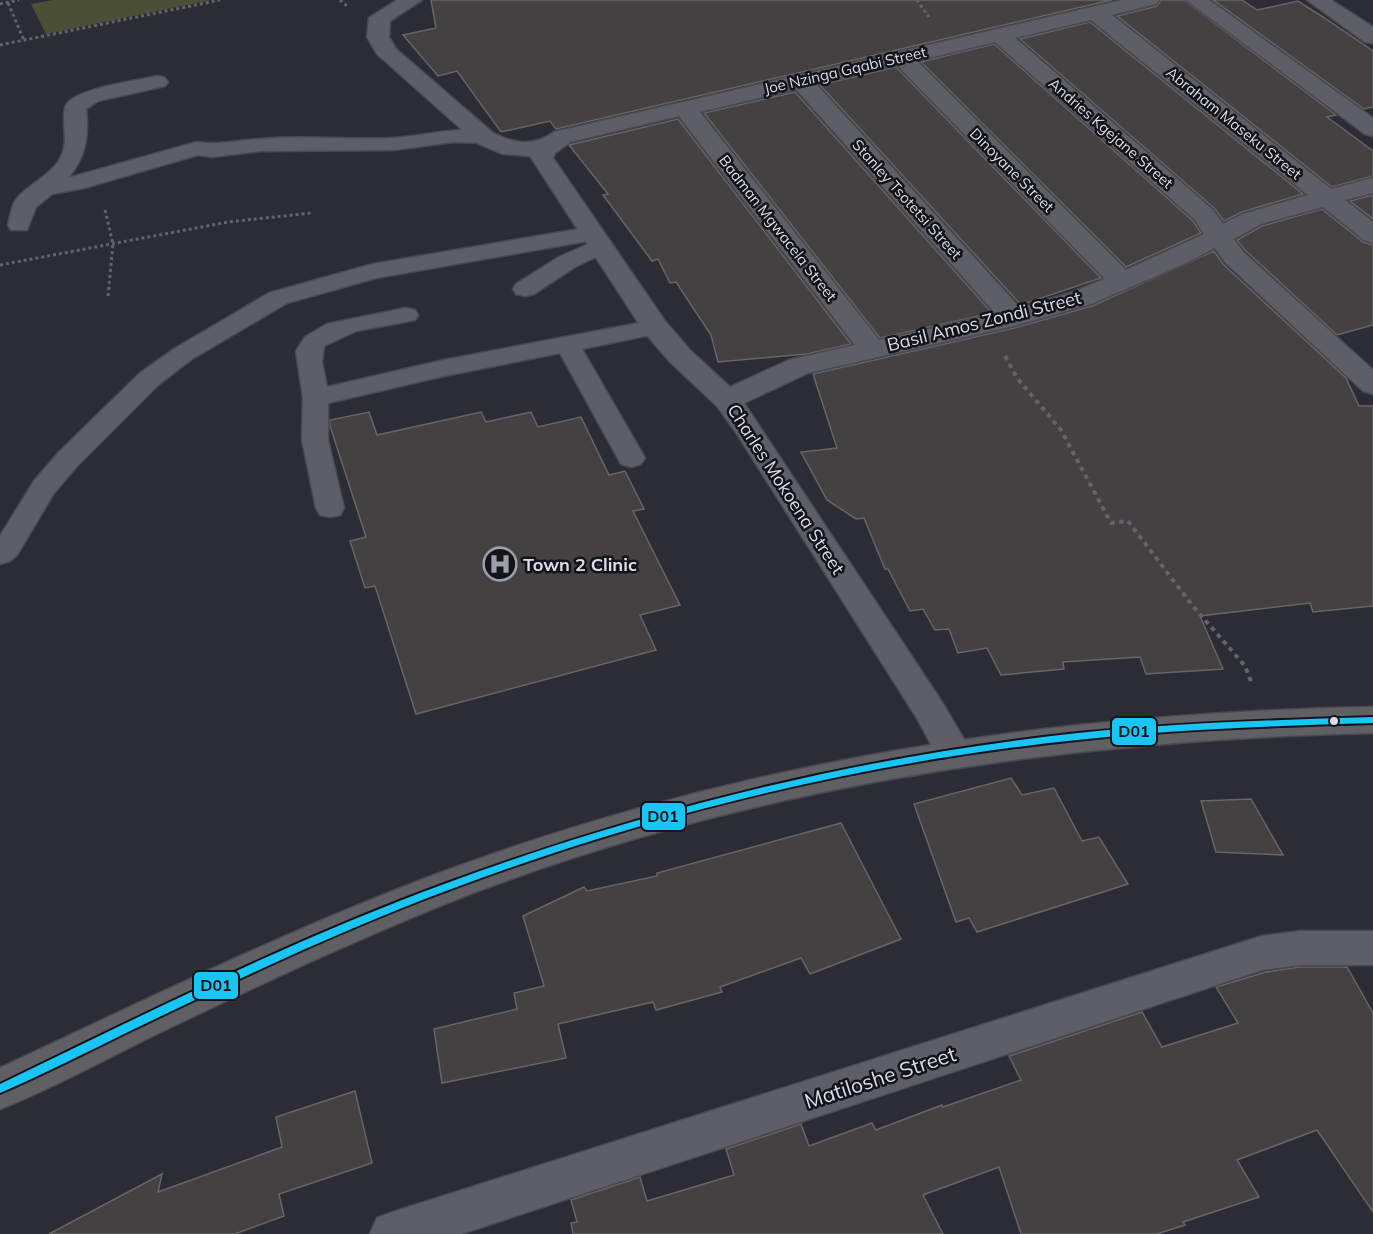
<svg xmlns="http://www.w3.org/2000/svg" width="1373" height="1234" font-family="Mulish,sans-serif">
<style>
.green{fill:#4b4f35}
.building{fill:#434142;stroke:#676566;stroke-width:1.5}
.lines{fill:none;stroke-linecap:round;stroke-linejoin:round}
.lane-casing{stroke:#494a51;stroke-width:3}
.street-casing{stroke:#494a51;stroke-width:3}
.secondary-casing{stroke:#494a51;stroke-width:3}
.path-far1{stroke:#636369;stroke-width:3;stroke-dasharray:3 3;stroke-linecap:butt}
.path{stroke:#636369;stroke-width:4;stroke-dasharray:4.5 4.5;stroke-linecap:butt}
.lane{fill:#5e5f66;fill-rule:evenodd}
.street{fill:#5e5f66;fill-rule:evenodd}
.secondary{fill:#605f63;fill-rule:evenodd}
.bus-1-casing{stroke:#13131a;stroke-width:4}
.bus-1{fill:#18c5f4;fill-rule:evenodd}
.bus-dot{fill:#dcdde7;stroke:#13131a;stroke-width:2}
.labels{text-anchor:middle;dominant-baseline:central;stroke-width:5;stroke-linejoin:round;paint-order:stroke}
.far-street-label{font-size:15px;fill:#dcdde7;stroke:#13131a}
.street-label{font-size:18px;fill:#dcdde7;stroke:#13131a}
.poi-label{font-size:18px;font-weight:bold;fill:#dcdde7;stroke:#13131a;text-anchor:start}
.near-street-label{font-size:21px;fill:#dcdde7;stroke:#13131a}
.line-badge{stroke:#13131a;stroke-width:2}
.pale-badge-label{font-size:16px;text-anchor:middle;font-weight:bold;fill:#111}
</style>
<rect width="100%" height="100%" fill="#2c2c36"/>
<!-- green -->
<path class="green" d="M53 0H211L46 34 31 4Z"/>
<!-- building -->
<g class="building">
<path d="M431 0H1112L556 129 550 121 501 132 457 71 438 76 403 35 436 28Z"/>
<path d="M1161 0H1184L1336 115 1327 117 1373 151V176L1332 187 1117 16 1157 6Z"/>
<path d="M1213 0H1242L1257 10 1298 1 1323 17 1373 51V107L1364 109Z"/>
<path d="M1090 22 1303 194 1242 212 1224 221 1214 208 1020 39Z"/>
<path d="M994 44 1193 221 1201 233 1126 267 921 62Z"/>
<path d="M896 67 1101 278 1021 305 820 85Z"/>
<path d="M795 92 992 313 880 338 704 113Z"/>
<path d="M678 119 851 344 807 354 718 362 711 335 676 282 670 283 658 259 652 261 603 195 608 194 569 145Z"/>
<path d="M1373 195V219L1350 201Z"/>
<path d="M1322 209 1363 242 1373 245V325L1337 335 1245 250 1237 240 1262 226Z"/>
<path d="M1214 251 1223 264 1346 378 1359 406H1373V606L1313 612 1310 603 1200 616 1223 669 1146 674 1140 657 1063 662 1064 669 1001 675 987 648 958 653 949 629 935 630 923 609 910 611 888 569H885L864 518 856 519 827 500 801 452 837 448 813 374 1014 328 1092 306Z"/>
<path d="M369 412 377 435 481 412 486 422 531 412 538 427 581 417 609 475 625 471 644 509 633 511 680 605 640 615 656 650 416 714 375 586 365 588 350 541 366 537 330 426V420Z"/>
<path d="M1011 778 1022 795 1054 788 1082 841 1099 837 1128 884 977 932 969 918 956 922 914 804Z"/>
<path d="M1251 799 1283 855 1216 852 1201 801Z"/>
<path d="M841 823 901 939 810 974 801 958 720 987 722 992 656 1010 653 1002 558 1024 566 1058 442 1083 434 1029 517 1009 514 993 544 986 523 916 584 887 587 891 657 876V873Z"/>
<path d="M1300 967H1347L1373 1013V1212L1317 1130 1237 1160 1259 1197 1183 1222 1185 1225 1157 1234H1021L999 1167 923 1195 943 1234H573L571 1223 577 1222 571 1200 640 1177 647 1201 734 1175 726 1149 801 1124 809 1146 872 1123 876 1130 942 1105 943 1107 1021 1080 1009 1056 1142 1012 1162 1047 1238 1023 1216 987 1266 972Z"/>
<path d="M355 1091 372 1163 279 1194 284 1216 235 1234H49L162 1174 158 1192 282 1147 276 1117Z"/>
</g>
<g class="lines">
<defs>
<g id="lane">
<path d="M158 76 165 78 168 82 165 86 98 101 86 109C89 136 86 157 68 178L197 142C219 146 239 140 260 139 304 135 349 140 393 138 427 136 459 125 493 133L496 138 493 143 453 142 394 150 261 151 212 157 198 155 84 188 52 194 36 207 27 230H11L8 225C10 218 11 209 14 203 22 188 47 178 58 162 71 141 61 128 65 108 68 89 141 80 158 76Z"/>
<path d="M591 227 599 229 603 234 599 239 376 278 287 303 192 359 158 385 79 464 54 493 17 555 10 561 0 564V536L34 481 59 452 140 373 174 349 269 293 373 264Z"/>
<path d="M600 239 608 241 612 246 608 251 575 267 534 294 525 296 516 294 513 289 516 284 559 257Z"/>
<path d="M406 308 415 310 418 315 415 320 356 331 324 346 322 362 327 387 444 360 655 320 664 322 667 327 664 332 582 349 645 458 641 464 631 467 621 464 560 353 444 376 328 403V440L344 508 340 515 330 517 320 515 316 508 302 440 303 398 296 351 305 337 327 324Z"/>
</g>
<g id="street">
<path d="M397 0H422L390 21 389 37 396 49 493 133C516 144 533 147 554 132L1122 0H1159L1156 4 1112 15 1331 189 1373 178V193L1345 200 1373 222V243L1364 240 1323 207 1261 224 1234 239 1243 252 1373 370V394L1363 391 1225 262 1215 248 1184 264 1091 304 1014 326 808 373 744 403 942 702 972 753 967 763 954 767 941 763 918 720 737 434 717 406 670 362 645 333 530 156 503 154 477 143 377 54 367 37 369 18ZM1091 20 1308 195 1243 214 1223 224 1213 210 1015 38ZM995 42 1195 220 1204 234 1126 270 917 61ZM897 65 1105 279 1073 292 1020 308 816 84ZM796 89 996 314 879 340 700 112ZM679 116 855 345 789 360 730 387 690 350 665 321 553 158 555 153 570 142Z"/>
<path d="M1186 0H1209L1373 118V136L1365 134Z"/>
<path d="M1307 0H1331L1373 27V43L1365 42Z"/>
<path d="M1300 931H1373V965H1300L1262 970 461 1234H370L377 1218 393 1212 1262 936Z"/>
</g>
<path id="secondary" d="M1373 707V733C1063 740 751 785 460 898 359 938 261 984 163 1031 109 1057 56 1087 0 1109V1068C143 1001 286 931 434 875 739 761 1049 713 1373 707Z"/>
</defs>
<!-- lane casing -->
<use href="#lane" class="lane-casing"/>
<!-- street casing -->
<use href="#street" class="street-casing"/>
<!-- secondary casing -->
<use href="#secondary" class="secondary-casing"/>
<!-- path-far1 -->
<g class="path-far1">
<path d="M340 0 347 6"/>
<path d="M917 0 929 17"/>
<path d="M8 3 24 40"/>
<path d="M0 4 19 0"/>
<path d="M0 45 220 0"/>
<path d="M105 210 113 244 108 296"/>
<path d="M0 265 228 222 311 213"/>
</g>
<!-- path -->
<path class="path" d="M1005 356 1017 378 1061 430 1111 523 1128 521 1192 605 1245 666 1252 684"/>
<!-- lane -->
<use href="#lane" class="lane"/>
<!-- street -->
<use href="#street" class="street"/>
<!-- secondary -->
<use href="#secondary" class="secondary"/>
<defs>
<path id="bus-1" d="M1373 717V723C1274 726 1176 729 1077 740 865 762 654 813 454 888 343 929 236 980 130 1031 87 1052 44 1074 0 1093V1084C147 1013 294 939 447 883 650 808 863 756 1078 733 1176 723 1274 720 1373 717Z"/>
</defs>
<!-- bus-1 casing -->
<use href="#bus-1" class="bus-1-casing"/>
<!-- bus-1 -->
<use href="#bus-1" class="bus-1"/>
</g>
<!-- icons -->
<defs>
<symbol id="hospital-ring" viewBox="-11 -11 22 22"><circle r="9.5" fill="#13131a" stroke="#9e9fa9" stroke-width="1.5"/><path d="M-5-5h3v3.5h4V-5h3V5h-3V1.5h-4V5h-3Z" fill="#9e9fa9"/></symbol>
</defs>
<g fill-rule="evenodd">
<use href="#hospital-ring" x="481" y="545" width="38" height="38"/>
</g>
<!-- markers -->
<circle class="bus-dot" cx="1334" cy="721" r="5"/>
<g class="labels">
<!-- far-street labels -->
<g class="far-street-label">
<text transform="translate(845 70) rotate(-13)">Joe Nzinga Gqabi Street</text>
<text transform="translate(1234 123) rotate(39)">Abraham Maseku Street</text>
<text transform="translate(1111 133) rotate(41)">Andries Kgejane Street</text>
<text transform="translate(1012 170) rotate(45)">Dinoyane Street</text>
<text transform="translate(907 199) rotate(48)">Stanley Tsotetsi Street</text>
<text transform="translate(778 228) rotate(52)">Badman Mgwacela Street</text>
</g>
<!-- street labels -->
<g class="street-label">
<text transform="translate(984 321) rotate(-14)">Basil Amos Zondi Street</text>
<text transform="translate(786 489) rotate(57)">Charles Mokoena Street</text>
</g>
<!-- poi labels -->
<g class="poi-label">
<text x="523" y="564">Town 2 Clinic</text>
</g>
<!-- near-street labels -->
<g class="near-street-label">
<text transform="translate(880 1077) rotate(-18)">Matiloshe Street</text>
</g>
</g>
<g class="line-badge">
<rect x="1111" y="717" width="46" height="29" rx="6" fill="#18c5f4"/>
<rect x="641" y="802" width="45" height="29" rx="6" fill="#18c5f4"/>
<rect x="193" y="971" width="46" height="29" rx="6" fill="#18c5f4"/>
</g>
<g class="pale-badge-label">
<text x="1134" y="737">D01</text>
<text x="663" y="822">D01</text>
<text x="216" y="991">D01</text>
</g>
</svg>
